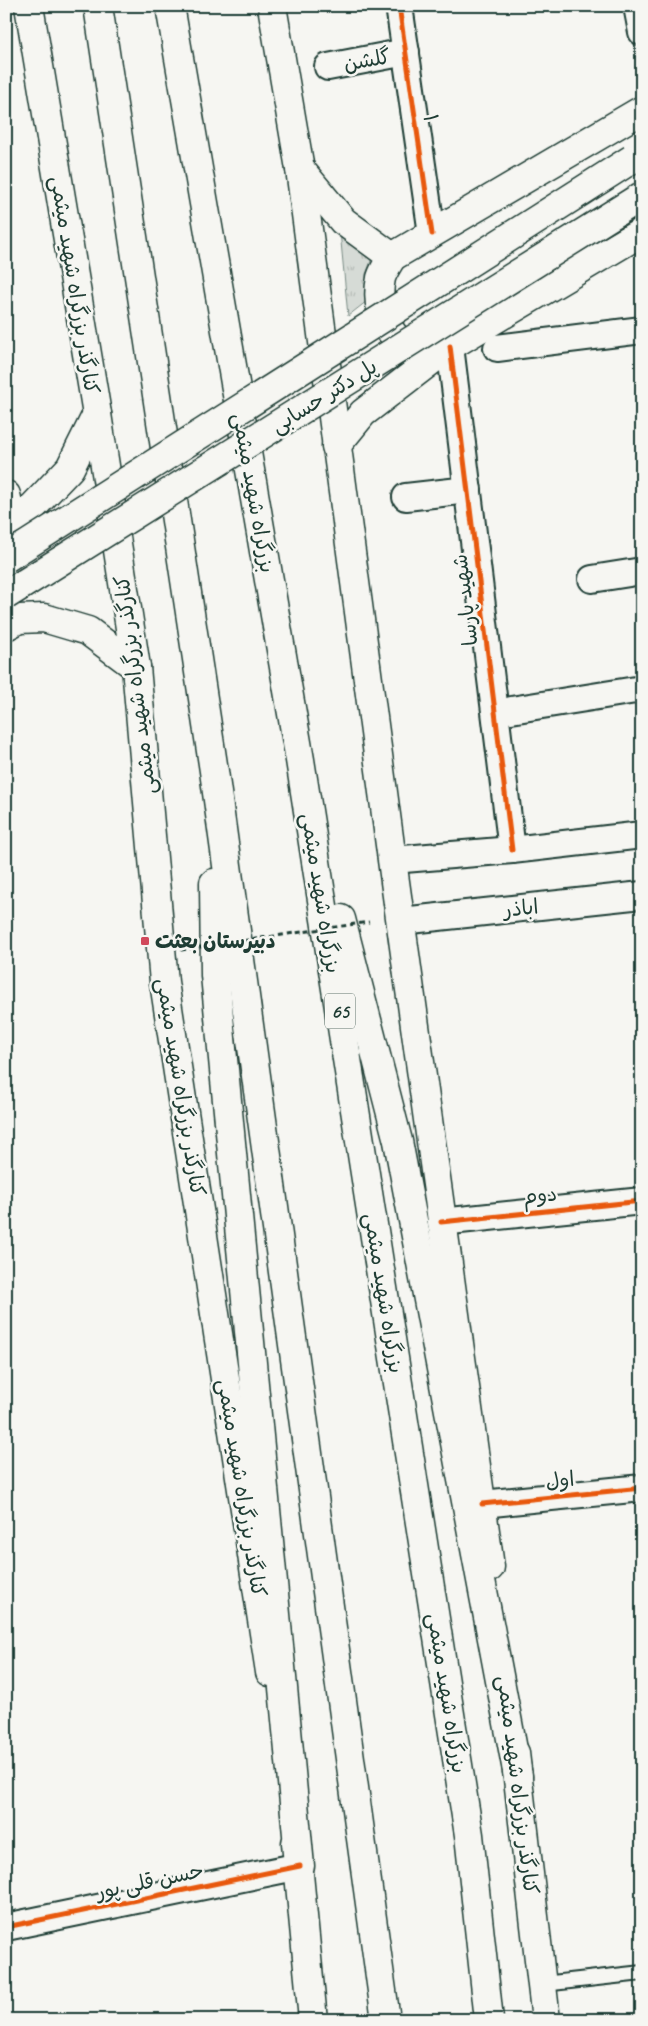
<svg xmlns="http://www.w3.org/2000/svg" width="648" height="2026" font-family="Caveat,'Playpen Sans Arabic',sans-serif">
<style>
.grass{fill:url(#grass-tufts);stroke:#7a8c85}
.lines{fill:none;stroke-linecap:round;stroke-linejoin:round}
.lane-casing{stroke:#1f3d34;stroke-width:18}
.street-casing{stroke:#1f3d34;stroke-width:30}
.secondary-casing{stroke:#1f3d34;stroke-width:31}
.primary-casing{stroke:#1f3d34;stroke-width:31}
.highway-casing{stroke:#1f3d34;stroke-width:31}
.lane{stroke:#f6f6f2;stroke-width:14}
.street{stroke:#f6f6f2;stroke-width:26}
.secondary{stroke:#f6f6f2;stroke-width:28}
.primary{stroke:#f6f6f2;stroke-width:28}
.highway{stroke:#f6f6f2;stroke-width:28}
.secondary-bridge-casing{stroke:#1f3d34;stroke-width:31;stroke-linecap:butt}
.path-bridge{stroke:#1f3d34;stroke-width:3;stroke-dasharray:5 4;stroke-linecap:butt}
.secondary-bridge{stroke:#f6f6f2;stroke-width:28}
.cycleway-casing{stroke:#f6f6f2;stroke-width:8}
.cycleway{stroke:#e8590c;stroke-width:5}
.poi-dot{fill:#d1495b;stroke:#f6f6f2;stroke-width:2}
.labels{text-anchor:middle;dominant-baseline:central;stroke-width:5;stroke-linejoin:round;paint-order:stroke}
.shield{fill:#f6f6f2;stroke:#60746d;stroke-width:1}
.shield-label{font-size:20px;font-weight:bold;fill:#1f3d34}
.street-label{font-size:21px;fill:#1f3d34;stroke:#f6f6f2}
.poi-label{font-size:21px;font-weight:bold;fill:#1f3d34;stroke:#f6f6f2;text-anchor:start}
</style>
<defs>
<pattern id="grass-tufts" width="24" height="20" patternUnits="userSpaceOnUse" patternTransform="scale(1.25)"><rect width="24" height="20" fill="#d6dbd6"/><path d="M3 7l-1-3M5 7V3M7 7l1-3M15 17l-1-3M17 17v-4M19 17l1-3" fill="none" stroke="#b7bdb8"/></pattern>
</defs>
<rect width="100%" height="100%" fill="#f6f6f2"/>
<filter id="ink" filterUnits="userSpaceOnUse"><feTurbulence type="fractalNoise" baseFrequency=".02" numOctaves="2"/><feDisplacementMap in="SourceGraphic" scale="10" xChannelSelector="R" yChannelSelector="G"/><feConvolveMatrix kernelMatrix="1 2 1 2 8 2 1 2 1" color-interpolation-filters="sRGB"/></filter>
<g filter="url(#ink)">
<!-- grass -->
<path class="grass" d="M340 231 374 253 366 274 367 301 348 316Z"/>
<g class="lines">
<defs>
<path id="lane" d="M543 1984 642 1973"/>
<g id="street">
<path d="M399 6 432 234"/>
<path d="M637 6 642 32"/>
<path d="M328 67 406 52"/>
<path d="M450 346 512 850"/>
<path d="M497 348 642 330"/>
<path d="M406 497 468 490"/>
<path d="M592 579 642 571"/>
<path d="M511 710 642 689"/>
<path d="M392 860 512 850 642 835"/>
<path d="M401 921 642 895"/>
<path d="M441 1222 642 1201"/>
<path d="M482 1504 642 1488"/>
<path d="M6 1927 300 1866"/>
</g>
<g id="secondary">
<path d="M300 169 343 221 392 257 642 110"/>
<path d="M392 257C388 264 383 271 381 278 374 312 390 344 423 355"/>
<path d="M336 446 363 413 450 346 642 232"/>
<path d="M6 495 7 499"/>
<path d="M6 523 29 511 70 468 97 414"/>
<path d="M6 626 19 619 44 618 88 631 136 667"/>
</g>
<g id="primary">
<path d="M29 6 97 414 136 667 164 982 270 1672"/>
<path d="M272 6 300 169 392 860 490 1567"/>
<path d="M515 1753 546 2020"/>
<path d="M296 1843 313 2020"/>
</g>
<g id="highway">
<path d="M98 6 214 771 386 2020"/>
<path d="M170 6 300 760 469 1835 489 2020"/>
<path d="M214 883 215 975 300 1866"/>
<path d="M341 919 398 1141 518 1776"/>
</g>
</defs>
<!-- lane casing -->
<use href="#lane" class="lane-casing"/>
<!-- street casing -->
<use href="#street" class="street-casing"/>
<!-- secondary casing -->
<use href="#secondary" class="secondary-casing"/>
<!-- primary casing -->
<use href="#primary" class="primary-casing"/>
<!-- highway casing -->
<use href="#highway" class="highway-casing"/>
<!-- lane -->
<use href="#lane" class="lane"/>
<!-- street -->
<use href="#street" class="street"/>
<!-- secondary -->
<use href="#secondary" class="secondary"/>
<!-- primary -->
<use href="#primary" class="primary"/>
<!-- highway -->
<use href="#highway" class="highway"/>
<defs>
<g id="secondary-bridge">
<path d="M6 558 632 159"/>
<path d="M6 595 642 196"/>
</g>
</defs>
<!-- secondary-bridge casing -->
<use href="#secondary-bridge" class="secondary-bridge-casing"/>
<!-- path-bridge -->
<path class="path-bridge" d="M181 950 369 922"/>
<!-- secondary-bridge -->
<use href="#secondary-bridge" class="secondary-bridge"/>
<defs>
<g id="cycleway">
<path d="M399 6 432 234"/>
<path d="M450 346 512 850"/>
<path d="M441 1222 642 1201"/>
<path d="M482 1504 642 1488"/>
<path d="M6 1927 300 1866"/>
</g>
</defs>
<!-- cycleway casing -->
<use href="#cycleway" class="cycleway-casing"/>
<!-- cycleway -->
<use href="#cycleway" class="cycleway"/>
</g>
</g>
<!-- markers -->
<rect class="poi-dot" x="140" y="936" width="10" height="10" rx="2.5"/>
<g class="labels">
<!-- shield labels -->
<rect class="shield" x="325" y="993.5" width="30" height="35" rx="4"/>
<g class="shield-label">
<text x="340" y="1011">65</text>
</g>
<!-- street labels -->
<g class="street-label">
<text transform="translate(367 60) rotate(-10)">گلشن</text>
<text transform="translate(431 118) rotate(82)">۱</text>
<text transform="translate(75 285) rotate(81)">کنارگذر بزرگراه شهید میثمی</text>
<text transform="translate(324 396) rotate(-32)">پل دکتر حسابی</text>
<text transform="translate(254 493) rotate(80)">بزرگراه شهید میثمی</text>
<text transform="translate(465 600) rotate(-97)">شهید پارسا</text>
<text transform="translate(135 685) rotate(-97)">کنارگذر بزرگراه شهید میثمی</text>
<text transform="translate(321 893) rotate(81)">بزرگراه شهید میثمی</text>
<text transform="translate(521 908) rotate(-6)">اباذر</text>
<text transform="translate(181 1087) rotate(81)">کنارگذر بزرگراه شهید میثمی</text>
<text transform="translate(540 1195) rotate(-6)">دوم</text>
<text transform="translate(384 1293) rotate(81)">بزرگراه شهید میثمی</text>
<text transform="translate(560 1480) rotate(-6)">اول</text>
<text transform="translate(242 1488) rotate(81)">کنارگذر بزرگراه شهید میثمی</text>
<text transform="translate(447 1693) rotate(81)">بزرگراه شهید میثمی</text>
<text transform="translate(518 1785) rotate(83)">کنارگذر بزرگراه شهید میثمی</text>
<text transform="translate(150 1881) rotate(-12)">حسن قلی پور</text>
</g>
<!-- poi labels -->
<g class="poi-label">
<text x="155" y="941">دبیرستان بعثت</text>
</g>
</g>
<!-- margin -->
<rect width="648" height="2026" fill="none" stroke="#f6f6f2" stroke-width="25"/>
<rect x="12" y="12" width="623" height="2001" fill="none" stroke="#1f3d34" stroke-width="2" filter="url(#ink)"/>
</svg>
